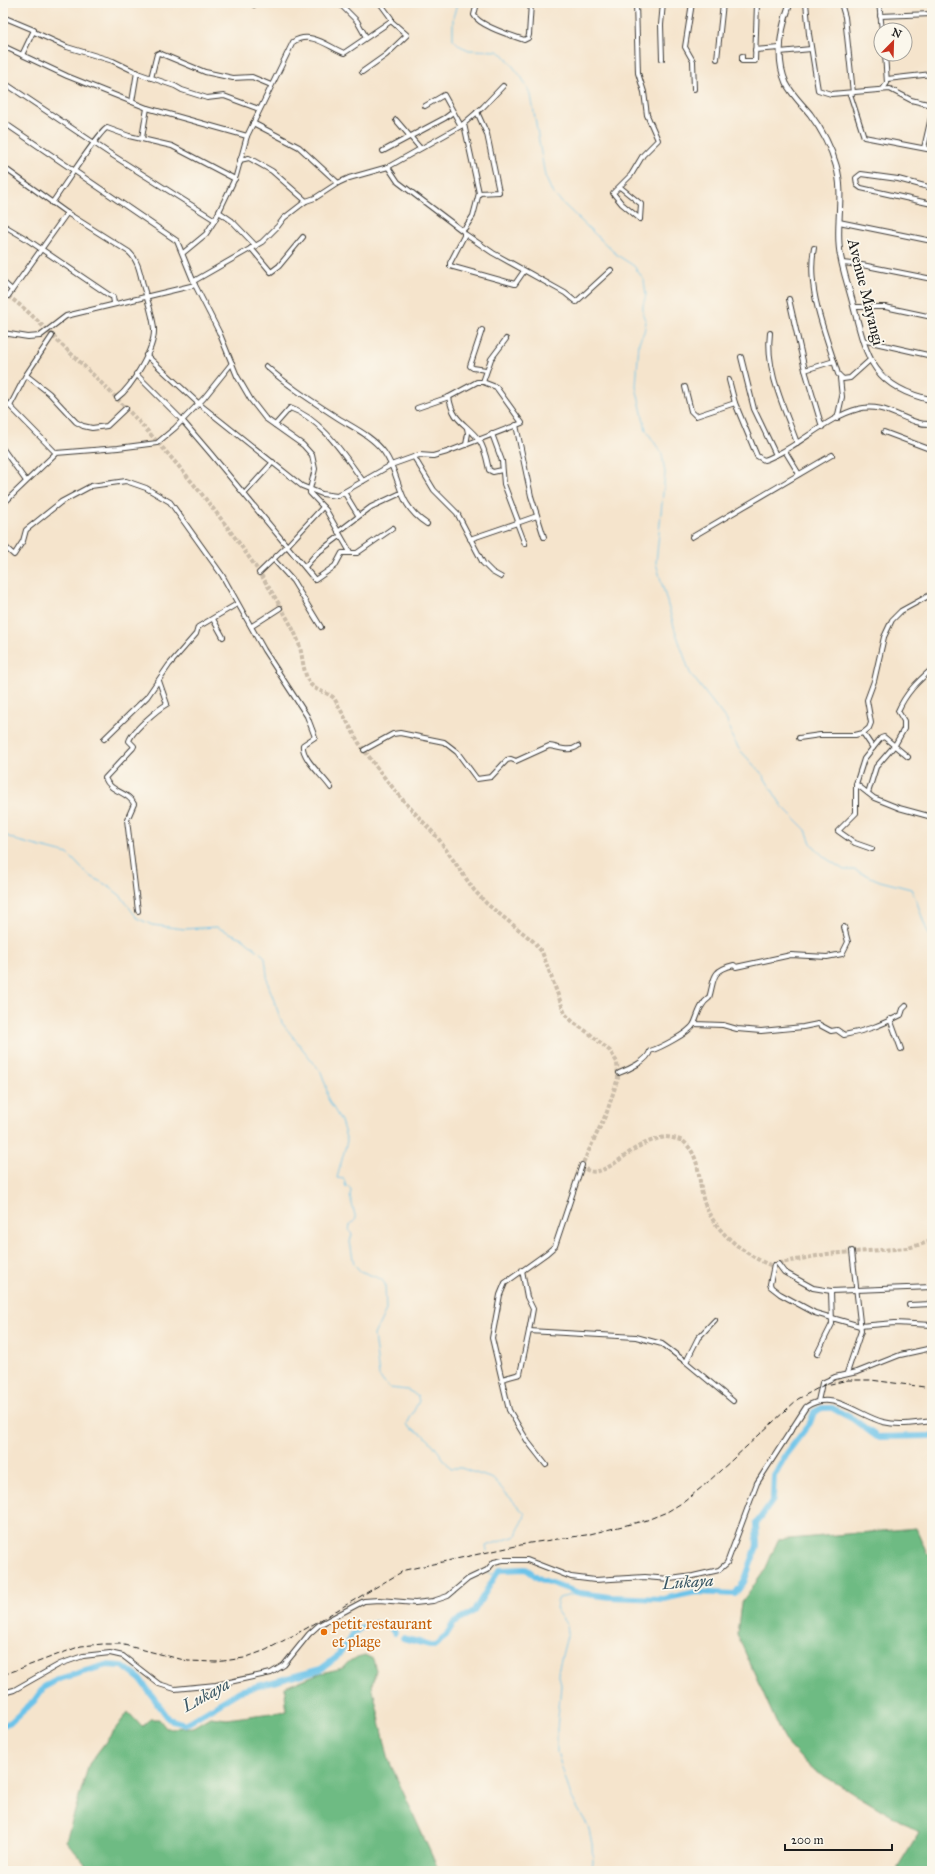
<svg xmlns="http://www.w3.org/2000/svg" width="935" height="1874" font-family="'IM FELL Great Primer',serif">
<style>
.forest{fill:#6ebb83;stroke:#456c50}
.lines{fill:none;stroke-linecap:round;stroke-linejoin:round}
.stream{stroke:#6cc3e9;stroke-width:1}
.river{stroke:#6cc3e9;stroke-width:6}
.minor-tunnel{stroke:#cabca9;stroke-width:4;stroke-dasharray:4 2;stroke-linecap:butt}
.minor-casing{stroke:#3d3a36;stroke-width:6}
.tertiary-casing{stroke:#3d3a36;stroke-width:7}
.minor{stroke:#fff;stroke-width:4}
.tertiary{stroke:#fff;stroke-width:5}
.rail{stroke:#1c1c1c;stroke-width:1;stroke-dasharray:6 3;stroke-linecap:butt}
.food-dot{fill:#e8710a;stroke:#fbf7ec;stroke-width:1.5}
.labels{text-anchor:middle;dominant-baseline:central;stroke-width:3.5;stroke-linejoin:round;paint-order:stroke}
.street-label{font-size:16px;fill:#1c1c1c;stroke:#fbf7ec}
.food-label{font-size:16px;fill:#c56008;stroke:#fbf7ec;text-anchor:start}
.water-label{font-size:17px;font-style:italic;fill:#385664;stroke:#fbf7ec}
</style>
<rect width="100%" height="100%" fill="#fbf7ec"/>
<filter id="ink" filterUnits="userSpaceOnUse"><feTurbulence type="fractalNoise" baseFrequency=".025" numOctaves="2"/><feDisplacementMap in="SourceGraphic" scale="8" xChannelSelector="R" yChannelSelector="G"/><feConvolveMatrix kernelMatrix="1 2 1 2 8 2 1 2 1" color-interpolation-filters="sRGB"/></filter>
<filter id="wash" filterUnits="userSpaceOnUse"><feTurbulence type="fractalNoise" baseFrequency=".012" numOctaves="4" result="noise"/><feDisplacementMap in="SourceGraphic" scale="16" xChannelSelector="R" yChannelSelector="G"/><feGaussianBlur stdDeviation="0.9" result="paint"/><feColorMatrix in="noise" values="0 0 0 0 0 0 0 0 0 0 0 0 0 0 0 0 0 1.4 0 .05"/><feComposite in="paint" operator="in"/></filter>
<g filter="url(#wash)">
<rect width="100%" height="100%" fill="#f5e4cc"/>
<!-- forest -->
<g class="forest">
<path d="M916 1528 927 1553 932 1558V1871H902L897 1868 919 1832 809 1767 784 1740 737 1634 741 1603 765 1570 778 1540Z"/>
<path d="M365 1655 373 1659 376 1670 372 1685 389 1761 439 1871H91L66 1841 89 1764 128 1712 142 1727 151 1719H159L166 1728 193 1727 210 1717 227 1719 286 1711 285 1687 317 1674 343 1668C349 1660 355 1657 365 1655Z"/>
</g>
<g class="lines">
<!-- stream -->
<g class="stream">
<path d="M457 3 453 18V39L460 46 469 50 497 51 504 55 522 78 531 95 545 176 553 194 617 255 634 266 644 280 646 295 643 305V315L646 322 644 332 639 342 636 387 646 430 662 454 665 473 656 563 675 630 690 673 727 721 732 737 739 749 762 774 782 806 806 830 811 843 824 857 844 870H854L880 881 911 889C920 905 922 924 932 940"/>
<path d="M3 834 18 841 68 854 87 874 108 886 121 896 137 918 152 925 184 929 216 927 244 939 265 957 268 984 282 1023 321 1072 326 1086 328 1099 341 1121 347 1141 337 1178 344 1179 346 1187H349L351 1191 350 1196 356 1219 350 1225 349 1231 352 1234 350 1242 354 1264 360 1271 381 1279 385 1284 386 1310 374 1335 379 1376 385 1384 390 1388 407 1390 417 1395 419 1401 407 1424C410 1430 417 1430 422 1434 435 1444 441 1457 451 1468H461L493 1479 525 1514C524 1523 518 1527 516 1536L486 1546 487 1551"/>
<path d="M488 1572 495 1577"/>
<path d="M579 1593 559 1598 557 1601 556 1610 567 1625 568 1632 558 1671 561 1685 557 1729V1752L572 1799 588 1826 592 1844 593 1862 591 1871"/>
</g>
<!-- river -->
<g class="river">
<path d="M403 1638 434 1646 445 1637 453 1624 474 1611 499 1570 526 1569 540 1579 579 1593 610 1597 663 1599 696 1592 735 1594 744 1582 757 1546 756 1524 773 1500 774 1476 787 1453 810 1423 814 1412 822 1408H832L853 1419 877 1437 932 1436"/>
<path d="M3 1725 11 1722 34 1701 44 1687 59 1679 106 1665 123 1666 140 1679 169 1719 185 1724 240 1691 321 1669 336 1658 353 1634 362 1627 376 1623 389 1626 395 1633"/>
</g>
</g>
</g>
<g filter="url(#ink)">
<g class="lines">
<!-- minor-tunnel -->
<path class="minor-tunnel" d="M3 293C26 307 45 329 64 347 138 416 207 493 263 578 273 594 290 621 297 638 303 652 302 670 309 682 315 692 326 691 334 698L359 743 380 772 403 800 438 838 474 890 487 904 533 941 542 952 565 1014 574 1023 590 1034 610 1051 617 1062 618 1078 607 1112 583 1163 582 1165C594 1184 622 1157 633 1150 642 1144 654 1139 665 1137 671 1137 677 1139 683 1141 700 1156 698 1175 702 1194 708 1226 741 1253 770 1265L827 1254 908 1248 932 1241"/>
<defs>
<g id="minor">
<path d="M339 3 357 21 366 37"/>
<path d="M477 3 474 15C479 26 513 36 524 40L528 38 529 35 531 3"/>
<path d="M636 3 638 73 644 92 647 115 658 140 643 155 631 175 613 193 622 204 640 219"/>
<path d="M692 3 685 47 693 61 694 89"/>
<path d="M806 3 809 34 818 90 831 94 890 89 911 100 932 105"/>
<path d="M841 3 845 17 853 93"/>
<path d="M879 3 882 30"/>
<path d="M254 5 256 3"/>
<path d="M880 16 932 14"/>
<path d="M3 17 34 30 22 55"/>
<path d="M34 32 67 47 113 61 140 74 175 86 182 90 207 98 224 96 259 109"/>
<path d="M3 46 67 76 147 108 247 136"/>
<path d="M755 50 780 48"/>
<path d="M780 52 811 49"/>
<path d="M742 56V61H755L757 3"/>
<path d="M662 59 661 25 663 3"/>
<path d="M717 59 723 3"/>
<path d="M362 72 386 55 407 35 391 21V18L380 3"/>
<path d="M151 78 157 54 159 53 205 72 233 78 252 77 271 85"/>
<path d="M887 79 932 74"/>
<path d="M3 82 109 153 215 220"/>
<path d="M883 89 887 83 885 54"/>
<path d="M850 94 864 137 932 150"/>
<path d="M132 102 137 72"/>
<path d="M425 106 444 95 461 126"/>
<path d="M477 112 487 134 499 192 479 193"/>
<path d="M396 120 420 148"/>
<path d="M3 122 177 241 195 285 219 332 237 376 251 400 265 418 303 445 312 455 315 469 310 489V493L326 510 350 552"/>
<path d="M253 123 299 147 338 183"/>
<path d="M142 138 147 108"/>
<path d="M924 148 932 113"/>
<path d="M383 151 445 118 453 112"/>
<path d="M240 160 249 158 272 171 306 201"/>
<path d="M3 167 67 213 129 252C138 260 140 273 143 285 147 299 153 315 154 329 155 348 132 387 117 398"/>
<path d="M388 167 398 182 464 232V236L450 263V266L515 284 524 271"/>
<path d="M620 187 641 204 640 219"/>
<path d="M932 188 898 179 861 174 856 178 857 185 861 188 932 204"/>
<path d="M52 203C61 191 99 131 107 128L129 136 172 146 235 179"/>
<path d="M219 212 232 221 256 246"/>
<path d="M839 222 932 241"/>
<path d="M3 225 25 238 109 295 113 297 114 303"/>
<path d="M462 229 465 228 473 216 479 193 464 124"/>
<path d="M465 234 493 253 565 293 576 302 611 270"/>
<path d="M251 248 271 272 279 266 303 237"/>
<path d="M814 248C806 290 826 334 838 374L843 379 850 378 870 360"/>
<path d="M183 253 206 234 215 220 236 176 247 136 293 42C310 30 329 47 344 53L391 21"/>
<path d="M842 263 862 265 932 279"/>
<path d="M194 281 262 242 278 226 284 218 306 201 315 198 338 183 349 178 388 167 461 126 483 107 503 86"/>
<path d="M3 282 12 290"/>
<path d="M8 296 67 213"/>
<path d="M789 299 805 370 822 427"/>
<path d="M854 307H885L932 317"/>
<path d="M482 330 470 366 473 368 486 370"/>
<path d="M3 333 28 337 40 336 66 316 195 285"/>
<path d="M770 333C765 370 785 409 797 443"/>
<path d="M862 340 932 356"/>
<path d="M146 355 198 403 302 486 322 494 337 496 391 465 419 455 433 456 447 452 522 423 496 387 483 382H477L449 397 417 408"/>
<path d="M741 357 754 409 776 455"/>
<path d="M266 366C288 386 312 401 338 418 354 428 372 436 384 452 403 479 395 503 427 524"/>
<path d="M805 370 834 361"/>
<path d="M136 374 182 420 211 454 287 546 259 573"/>
<path d="M26 375 49 393 76 422 83 426 92 428 107 426 126 408"/>
<path d="M729 380 735 403 757 456 764 460C769 459 773 456 778 454 803 442 830 416 858 409 886 401 908 426 932 424"/>
<path d="M483 382 491 359 506 339"/>
<path d="M685 387 691 411 696 416 735 403"/>
<path d="M449 397C453 422 465 422 479 440 485 448 487 461 489 470L493 472 502 470"/>
<path d="M3 399 56 453"/>
<path d="M10 406 26 375 52 336"/>
<path d="M837 419 842 397 840 378"/>
<path d="M275 425 290 408C322 419 344 455 363 481"/>
<path d="M516 425 531 496 544 537"/>
<path d="M884 432 932 450"/>
<path d="M466 445 468 433 467 428"/>
<path d="M3 449 26 481"/>
<path d="M785 451 799 474"/>
<path d="M414 457 434 490 457 513 483 563 492 572 501 577"/>
<path d="M344 492 358 515"/>
<path d="M245 493 273 462"/>
<path d="M3 504 56 453 118 448 157 443 175 428 204 398 232 363"/>
<path d="M323 507 287 546 315 580 335 566 342 553H357L393 528"/>
<path d="M3 516 5 520 3 525"/>
<path d="M338 532 371 507 401 493"/>
<path d="M692 537 832 455"/>
<path d="M470 539 517 523 518 521 504 484 502 461 492 434"/>
<path d="M525 544 517 523 537 516"/>
<path d="M3 545 14 555 23 541 26 530 61 502 91 486 126 481 146 488 170 502 222 575 264 650 307 716 315 737 303 745C301 758 324 777 331 788"/>
<path d="M274 560 293 581 321 627"/>
<path d="M305 567 316 554 340 536"/>
<path d="M213 619 223 637"/>
<path d="M252 626 280 608"/>
<path d="M863 733 873 748"/>
<path d="M799 738 820 735H855L863 733 869 728 871 723 867 700 874 681 884 637 892 620 901 611 932 594"/>
<path d="M104 739 147 697 169 665 196 634 198 627 237 604"/>
<path d="M364 750 393 734 400 733 444 742 457 752 477 779 491 777 507 760 511 759 516 761 549 746C559 747 569 753 578 746"/>
<path d="M856 784 874 798 899 808 932 817"/>
<path d="M868 793 876 767 895 745 904 729V721L898 711C906 693 917 682 932 669"/>
<path d="M872 849 855 843 838 831 856 813V784L864 759 881 738 884 737 908 757"/>
<path d="M138 911 127 820 134 804C128 791 111 793 105 778L133 748 134 746 129 741C132 731 158 709 167 704L159 681"/>
<path d="M890 1019 901 1049"/>
<path d="M694 1024 723 1025 737 1029 761 1031 803 1027 818 1024 831 1031 837 1030 844 1035C866 1031 881 1025 901 1015L903 1009 906 1006"/>
<path d="M619 1073C627 1070 648 1061 650 1051 660 1048 689 1033 694 1024 698 1015 700 1004 709 998 715 979 710 971 734 965L736 967 791 955 827 957 842 954 848 942 844 927"/>
<path d="M778 1264 784 1272 813 1288 831 1291 932 1287"/>
<path d="M774 1265 770 1284 771 1287 780 1294 815 1313 860 1326 895 1323 932 1325"/>
<path d="M522 1270 527 1297 533 1309 529 1331"/>
<path d="M909 1305 932 1304"/>
<path d="M930 1348 932 1355"/>
<path d="M817 1354 832 1324 831 1291"/>
<path d="M686 1362 733 1401"/>
<path d="M847 1373 861 1331 852 1251"/>
<path d="M502 1379 520 1374 529 1331 636 1337 662 1344 686 1362 698 1338 715 1320"/>
<path d="M818 1401 822 1383 835 1377 857 1372 900 1355 932 1348"/>
<path d="M546 1465 528 1442 509 1410 492 1338 500 1295 505 1283 547 1253 555 1246 582 1165"/>
<path d="M3 1693 14 1690 60 1664 83 1656 110 1653 123 1656 159 1684 175 1689 216 1685 271 1673 284 1665 309 1634 319 1625 364 1601 379 1600 415 1603 433 1601 448 1596 468 1579 487 1570 494 1562 503 1560H527L571 1577 595 1580 645 1577 670 1579 693 1576 719 1570 727 1563 757 1483 806 1407C832 1389 857 1415 883 1422 899 1426 916 1423 932 1421"/>
</g>
<path id="tertiary" d="M790 3C781 28 775 58 786 83 792 95 802 104 810 114 822 130 831 147 836 165 844 192 837 217 839 244 840 263 847 281 852 300 866 354 870 387 932 400"/>
</defs>
<!-- minor casing -->
<use href="#minor" class="minor-casing"/>
<!-- tertiary casing -->
<use href="#tertiary" class="tertiary-casing"/>
<!-- minor -->
<use href="#minor" class="minor"/>
<!-- tertiary -->
<use href="#tertiary" class="tertiary"/>
<!-- rail -->
<path class="rail" d="M3 1675 81 1646 103 1644H120L188 1661 216 1662 244 1658 266 1650 307 1628 405 1570 530 1543 586 1535 647 1520 667 1512 685 1501 708 1482 798 1399 822 1386 848 1380H871L932 1388"/>
</g>
</g>
<!-- markers -->
<circle class="food-dot" cx="324" cy="1632" r="4"/>
<g class="labels">
<!-- street labels -->
<g class="street-label">
<text transform="translate(866 292) rotate(76)">Avenue Mayangi</text>
</g>
<!-- food labels -->
<g class="food-label">
<text x="332" y="1623">petit restaurant<tspan x="332" dy="18">et plage</tspan></text>
</g>
<!-- water labels -->
<g class="water-label">
<text transform="translate(688 1582) rotate(-4)">Lukaya</text>
<text transform="translate(206 1695) rotate(-29)">Lukaya</text>
</g>
</g>
<!-- margin -->
<rect width="935" height="1874" fill="none" stroke="#fbf7ec" stroke-width="16"/>
<!-- north arrow -->
<g transform="translate(893 42) rotate(23)"><circle r="19" fill="#fbf7ec" stroke="#a29f99"/>
<path d="M0-3L7 15L0 10L-7 15Z" fill="#c8321e"/>
<text y="-6" font-size="11" font-weight="bold" text-anchor="middle" fill="#1c1c1c">N</text>
</g>
<!-- scale -->
<path d="M785 1844v6h107v-6" fill="none" stroke="#1c1c1c" stroke-width="2"/>
<text x="791" y="1844" font-size="12" fill="#1c1c1c" stroke="#fbf7ec" stroke-width="3" paint-order="stroke">200 m</text>
</svg>
